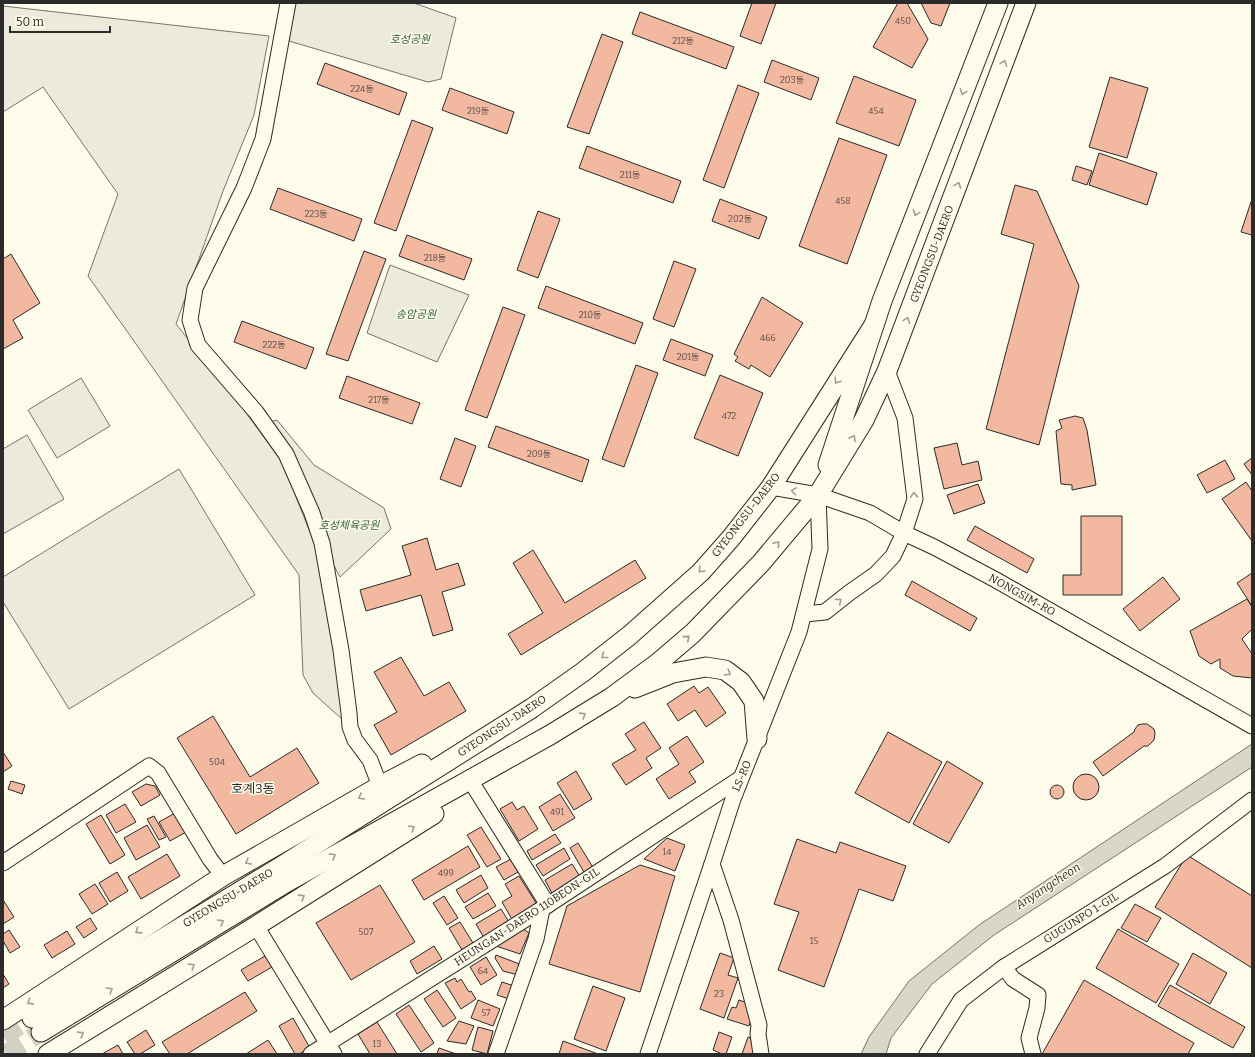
<svg xmlns="http://www.w3.org/2000/svg" width="1255" height="1057" font-family="Bitter,'Noto Sans KR',serif">
<style>
.green{fill:#ecebdb;stroke:#74746e}
.water{fill:#d8d7c9;stroke:#74746e}
.building{fill:#f2b8a0;stroke:#2b2b2b}
.lines{fill:none;stroke-linecap:round;stroke-linejoin:round}
.major-tunnel{stroke:#d3d1c4;stroke-width:19;stroke-dasharray:19 10;stroke-linecap:butt}
.minor-casing{stroke:#2b2b2b;stroke-width:17}
.major-casing{stroke:#2b2b2b;stroke-width:21}
.minor{stroke:#fdfbea;stroke-width:15}
.major{stroke:#fdfbea;stroke-width:19}
.oneway{stroke:#9e9d94}
.labels{text-anchor:middle;dominant-baseline:central;stroke-width:3;stroke-linejoin:round;paint-order:stroke}
.number-label{font-size:9px;fill:#5d4e48}
.park-label{font-size:11px;font-style:italic;fill:#34623c;stroke:#fdfbea}
.street-label{font-size:11px;fill:#2b2b2b;stroke:#fdfbea}
.water-label{font-size:12px;font-style:italic;fill:#2b2b2b;stroke:#fdfbea}
.quarter-label{font-size:13px;fill:#2b2b2b;stroke:#fdfbea}
</style>
<rect width="100%" height="100%" fill="#fdfbea"/>
<!-- green -->
<g class="green">
<path d="M292 3H414L456 18 441 79 428 82 289 41Z"/>
<path d="M3 6 269 36 254 115 223 191 176 324 241 406 282 462 316 547 338 663 343 720 313 693 303 675 299 575 88 276 118 194 43 87 3 112Z"/>
<path d="M390 265 469 295 437 362 367 333Z"/>
<path d="M81 378 110 426 57 458 28 410Z"/>
<path d="M277 420 314 465 384 508 391 529 340 577 322 543 264 424Z"/>
<path d="M27 435 64 499 3 534V449Z"/>
<path d="M179 469 255 595 69 709 3 602V577Z"/>
</g>
<!-- water -->
<path class="water" d="M1252 744V767L994 935 932 984 891 1038 886 1054H861L869 1037 909 981 979 925Z"/>
<!-- building -->
<g class="building">
<path d="M752 3H776L761 44 740 36Z"/>
<path d="M898 3H907L928 39 912 68 873 47Z"/>
<path d="M921 3H950L941 26 931 23Z"/>
<path d="M640 12 734 47 726 69 632 34Z"/>
<path d="M602 34 623 42 589 134 567 127Z"/>
<path d="M772 60 819 78 811 100 764 82Z"/>
<path d="M325 63 407 93 399 115 317 84Z"/>
<path d="M854 76 916 100 899 146 836 123Z"/>
<path d="M1110 77 1148 88 1127 158 1089 147Z"/>
<path d="M738 85 759 93 724 188 703 180Z"/>
<path d="M450 88 514 112 507 134 442 110Z"/>
<path d="M412 120 433 128 396 231 374 223Z"/>
<path d="M839 138 887 155 847 264 799 246Z"/>
<path d="M587 146 681 181 673 203 579 168Z"/>
<path d="M1099 153 1157 173 1147 205 1089 185Z"/>
<path d="M1076 166 1092 171 1087 185 1072 180Z"/>
<path d="M1015 185 1037 191 1079 286 1039 445 986 429 1034 244 1001 234Z"/>
<path d="M278 188 362 219 354 241 270 209Z"/>
<path d="M720 199 767 217 759 239 712 221Z"/>
<path d="M1252 199V235L1241 232Z"/>
<path d="M538 211 560 219 538 278 517 270Z"/>
<path d="M407 235 472 259 464 280 399 256Z"/>
<path d="M364 251 386 259 348 361 326 354Z"/>
<path d="M11 254 40 303 13 320 23 338 3 349V259Z"/>
<path d="M674 261 696 269 674 327 653 319Z"/>
<path d="M546 286 643 323 635 344 538 308Z"/>
<path d="M762 297 803 323 770 377 751 365 749 369 735 361 738 357 734 354Z"/>
<path d="M503 307 525 315 487 418 465 410Z"/>
<path d="M242 321 314 348 306 369 234 342Z"/>
<path d="M671 339 713 355 705 376 663 360Z"/>
<path d="M636 365 658 373 624 467 602 459Z"/>
<path d="M720 375 763 393 738 456 694 438Z"/>
<path d="M347 376 420 403 412 424 339 398Z"/>
<path d="M1075 416 1083 418 1087 430 1096 485 1072 490V485L1061 484 1056 431 1062 428 1059 420Z"/>
<path d="M496 426 589 460 582 482 488 447Z"/>
<path d="M455 438 476 446 461 487 440 479Z"/>
<path d="M957 443 962 465 978 461 982 480 944 489 934 448Z"/>
<path d="M1252 458V475L1244 464Z"/>
<path d="M1225 460 1235 479 1207 493 1197 475Z"/>
<path d="M1246 482 1252 491V541L1222 499Z"/>
<path d="M978 484 985 503 954 514 947 495Z"/>
<path d="M1081 516H1122V595H1063V575H1081Z"/>
<path d="M975 526 1034 559 1027 573 967 540Z"/>
<path d="M427 538 436 570 458 563 465 585 442 592 453 630 433 636 421 595 366 611 360 590 411 575 402 546Z"/>
<path d="M533 550 565 603 635 560 646 578 521 655 508 634 543 613 513 563Z"/>
<path d="M1252 573V606L1237 583Z"/>
<path d="M1163 577 1180 599 1140 631 1123 609Z"/>
<path d="M912 581 977 618 970 631 905 595Z"/>
<path d="M1247 599 1252 607V629L1242 639 1252 654V678L1233 676 1220 668V659L1211 664 1199 656 1190 631Z"/>
<path d="M401 657 424 696 449 682 466 711 391 755 374 725 397 712 374 672Z"/>
<path d="M694 686 699 693 708 687 726 713 706 727 695 710 678 721 667 704Z"/>
<path d="M213 716 250 777 297 748 319 783 236 834 177 738Z"/>
<path d="M644 722 661 748 646 758 652 768 626 785 612 764 636 750 625 734Z"/>
<path d="M1142 724H1147L1154 729 1155 733 1154 740 1148 746H1144L1103 776 1093 762 1134 732 1135 729 1138 725Z"/>
<path d="M888 732 942 762 909 823 855 793Z"/>
<path d="M687 736 704 762 689 772 696 782 669 799 656 779 679 764 669 748Z"/>
<path d="M3 752 12 766 3 772Z"/>
<path d="M947 761 983 783 949 843 913 824Z"/>
<path d="M576 771 592 799 574 810 557 783Z"/>
<circle cx="1086" cy="787" r="13"/>
<path d="M11 781 25 785 22 794 8 789Z"/>
<path d="M146 784 155 786 160 795 141 806 132 792Z"/>
<circle cx="1057" cy="792" r="7"/>
<path d="M560 794 575 818 553 831 539 807Z"/>
<path d="M512 802 517 810 524 806 538 829 519 841 500 809Z"/>
<path d="M125 804 136 822 116 833 106 815Z"/>
<path d="M177 812 188 831 170 841 159 822Z"/>
<path d="M101 815 125 855 110 864 86 824Z"/>
<path d="M154 816 166 837 159 840 147 819Z"/>
<path d="M147 825 160 847 136 860 124 838Z"/>
<path d="M481 827 501 859 487 867 467 835Z"/>
<path d="M555 834 561 843 532 860 527 851Z"/>
<path d="M667 838 685 845 675 871 644 859Z"/>
<path d="M797 839 836 853 840 842 906 866 893 901 859 889 824 987 778 970 799 912 774 904Z"/>
<path d="M578 843 594 869 585 874 570 848Z"/>
<path d="M468 846 480 867 424 900 412 880Z"/>
<path d="M564 848 570 859 543 876 536 865Z"/>
<path d="M167 854 180 876 141 899 128 877Z"/>
<path d="M1187 855 1252 896V968L1155 907Z"/>
<path d="M511 859 518 872 504 880 496 867Z"/>
<path d="M572 864 581 878 553 895 545 880Z"/>
<path d="M640 865 675 876 640 992 549 964 567 906Z"/>
<path d="M117 872 128 891 110 902 99 883Z"/>
<path d="M481 875 488 888 464 903 456 890Z"/>
<path d="M519 876 538 906 513 921 502 902 512 896 505 884Z"/>
<path d="M95 884 108 904 92 914 79 894Z"/>
<path d="M380 885 415 942 351 980 316 923Z"/>
<path d="M488 893 496 906 473 919 465 907Z"/>
<path d="M444 896 458 918 447 925 433 903Z"/>
<path d="M3 900 14 917 3 924Z"/>
<path d="M1135 904 1161 918 1147 942 1121 928Z"/>
<path d="M501 909 509 922 484 938 476 924Z"/>
<path d="M90 918 97 929 84 938 76 927Z"/>
<path d="M460 922 473 943 462 950 449 928Z"/>
<path d="M522 928 529 933 520 954 496 946Z"/>
<path d="M1118 929 1179 964 1156 1003 1096 968Z"/>
<path d="M9 930 20 947 10 953 3 941V934Z"/>
<path d="M67 931 75 944 52 958 44 945Z"/>
<path d="M434 946 442 959 417 974 410 961Z"/>
<path d="M720 953 734 958 728 975 738 978 724 1018 700 1009Z"/>
<path d="M1193 953 1227 973 1210 1004 1176 984Z"/>
<path d="M496 955 522 965 518 975 503 971 495 958Z"/>
<path d="M265 956 272 967 248 981 241 970Z"/>
<path d="M486 957 497 975 481 985 470 967Z"/>
<path d="M3 974 9 984 3 988Z"/>
<path d="M455 978 457 982 461 979 469 992 471 991 476 999 461 1009 445 983Z"/>
<path d="M1084 980 1194 1043 1188 1054H1042Z"/>
<path d="M502 982 514 986 509 999 497 995Z"/>
<path d="M1170 985 1245 1027 1233 1048 1158 1006Z"/>
<path d="M593 986 625 998 606 1051 574 1039Z"/>
<path d="M437 990 456 1018 443 1027 424 999Z"/>
<path d="M245 992 257 1011 187 1054H170L162 1042Z"/>
<path d="M478 1000 500 1009 493 1026 471 1018Z"/>
<path d="M739 1000 750 1004 747 1012 753 1014 749 1026 727 1019 732 1007 736 1008Z"/>
<path d="M409 1005 434 1043 421 1052 396 1014Z"/>
<path d="M293 1018 310 1048 299 1054H295L279 1026Z"/>
<path d="M459 1021 474 1026 466 1044 447 1041Z"/>
<path d="M377 1022 397 1054H370L358 1034Z"/>
<path d="M478 1027 493 1031 487 1054 472 1050Z"/>
<path d="M146 1030 155 1045 140 1054H135L127 1042Z"/>
<path d="M719 1032 732 1037 726 1054H722L713 1050Z"/>
<path d="M748 1037 757 1041V1054H742Z"/>
<path d="M268 1040 277 1054H246Z"/>
<path d="M563 1041 598 1054H559Z"/>
<path d="M118 1045 123 1054H102Z"/>
<path d="M439 1048 456 1054H437Z"/>
</g>
<g class="lines">
<!-- major-tunnel -->
<g class="major-tunnel">
<path d="M3 1036 32 1018"/>
<path d="M6 1054 41 1032"/>
</g>
<defs>
<g id="minor">
<path d="M288 3 263 139 244 188 195 288 190 320 198 345 256 412 286 454 312 513 322 543 341 650 349 713 350 727 355 740 370 760 380 786"/>
<path d="M771 487 818 495 870 513 904 533 934 547 996 580 1252 726"/>
<path d="M804 614 825 612 849 593 876 574 893 556 904 533 915 499 905 418 887 371"/>
<path d="M475 788 548 905"/>
<path d="M3 863 149 766 158 773 210 859 223 876"/>
<path d="M712 864 731 920 759 1025 758 1034 761 1054"/>
<path d="M256 926 334 1054"/>
<path d="M1004 967 1013 979 1038 995 1037 1008 1029 1038 1033 1054"/>
<path d="M311 1054 548 905 741 778"/>
<path d="M496 1054 536 939 542 909"/>
<path d="M648 1054 712 864 733 799 799 632 820 549 818 495"/>
<path d="M927 1054 961 1000 1004 967 1165 866 1252 800"/>
</g>
<g id="major">
<path d="M828 465 882 301 998 3"/>
<path d="M635 688 673 673 706 667 725 670 741 682 754 701 757 739"/>
<path d="M32 1018 280 867 532 708 583 672 630 635 701 572 731 538 771 487 874 325"/>
<path d="M3 1020 223 876 380 786 422 764"/>
<path d="M41 1032 287 882 550 735 612 697 658 663 693 633 761 563 818 495 864 420 887 371 1026 3"/>
<path d="M48 1054 256 926 434 814"/>
</g>
</defs>
<!-- minor casing -->
<use href="#minor" class="minor-casing"/>
<!-- major casing -->
<use href="#major" class="major-casing"/>
<!-- minor -->
<use href="#minor" class="minor"/>
<!-- major -->
<use href="#major" class="major"/>
</g>
<!-- one-way arrows -->
<defs><path id="oneway-chevron" d="M-2-3.5L2.5 0L-2 3.5" fill="none" stroke-width="1.6" stroke-linecap="round" stroke-linejoin="round"/></defs>
<g class="oneway">
<use href="#oneway-chevron" transform="translate(1004 63) rotate(-69)"/>
<use href="#oneway-chevron" transform="translate(963 92) rotate(111)"/>
<use href="#oneway-chevron" transform="translate(958 185) rotate(-69)"/>
<use href="#oneway-chevron" transform="translate(916 213) rotate(111)"/>
<use href="#oneway-chevron" transform="translate(907 320) rotate(-69)"/>
<use href="#oneway-chevron" transform="translate(837 381) rotate(123)"/>
<use href="#oneway-chevron" transform="translate(853 438) rotate(-59)"/>
<use href="#oneway-chevron" transform="translate(794 491) rotate(-170)"/>
<use href="#oneway-chevron" transform="translate(914 495) rotate(-92)"/>
<use href="#oneway-chevron" transform="translate(777 544) rotate(-50)"/>
<use href="#oneway-chevron" transform="translate(701 570) rotate(134)"/>
<use href="#oneway-chevron" transform="translate(839 601) rotate(-39)"/>
<use href="#oneway-chevron" transform="translate(687 638) rotate(-41)"/>
<use href="#oneway-chevron" transform="translate(604 656) rotate(142)"/>
<use href="#oneway-chevron" transform="translate(728 673) rotate(31)"/>
<use href="#oneway-chevron" transform="translate(583 715) rotate(-32)"/>
<use href="#oneway-chevron" transform="translate(361 797) rotate(150)"/>
<use href="#oneway-chevron" transform="translate(412 828) rotate(-32)"/>
<use href="#oneway-chevron" transform="translate(333 856) rotate(-29)"/>
<use href="#oneway-chevron" transform="translate(248 862) rotate(150)"/>
<use href="#oneway-chevron" transform="translate(302 897) rotate(-32)"/>
<use href="#oneway-chevron" transform="translate(221 922) rotate(-31)"/>
<use href="#oneway-chevron" transform="translate(138 931) rotate(147)"/>
<use href="#oneway-chevron" transform="translate(192 966) rotate(-32)"/>
<use href="#oneway-chevron" transform="translate(110 990) rotate(-31)"/>
<use href="#oneway-chevron" transform="translate(30 1002) rotate(147)"/>
<use href="#oneway-chevron" transform="translate(81 1034) rotate(-32)"/>
</g>
<g class="labels">
<!-- number labels -->
<g class="number-label">
<text x="903" y="21">450</text>
<text x="683" y="41">212동</text>
<text x="792" y="80">203동</text>
<text x="362" y="89">224동</text>
<text x="478" y="111">219동</text>
<text x="876" y="111">454</text>
<text x="630" y="175">211동</text>
<text x="843" y="201">458</text>
<text x="316" y="214">223동</text>
<text x="740" y="219">202동</text>
<text x="435" y="258">218동</text>
<text x="590" y="315">210동</text>
<text x="768" y="338">466</text>
<text x="274" y="345">222동</text>
<text x="688" y="357">201동</text>
<text x="379" y="400">217동</text>
<text x="729" y="416">472</text>
<text x="539" y="454">209동</text>
<text x="217" y="762">504</text>
<text x="557" y="812">491</text>
<text x="667" y="852">14</text>
<text x="446" y="873">499</text>
<text x="366" y="932">507</text>
<text x="814" y="941">15</text>
<text x="483" y="971">64</text>
<text x="719" y="994">23</text>
<text x="486" y="1013">57</text>
<text x="377" y="1044">13</text>
</g>
<!-- park labels -->
<g class="park-label">
<text x="410" y="39">호성공원</text>
<text x="416" y="314">송암공원</text>
<text x="349" y="525">호성체육공원</text>
</g>
<!-- street labels -->
<g class="street-label">
<text transform="translate(932 254) rotate(-69)">GYEONGSU-DAERO</text>
<text transform="translate(746 515) rotate(-52)">GYEONGSU-DAERO</text>
<text transform="translate(1022 595) rotate(29)">NONGSIM-RO</text>
<text transform="translate(502 726) rotate(-33)">GYEONGSU-DAERO</text>
<text transform="translate(742 776) rotate(-67)">LS-RO</text>
<text transform="translate(228 898) rotate(-31)">GYEONGSU-DAERO</text>
<text transform="translate(527 917) rotate(-33)">HEUNGAN-DAERO 110BEON-GIL</text>
<text transform="translate(1081 918) rotate(-32)">GUGUNPO 1-GIL</text>
</g>
<!-- water labels -->
<g class="water-label">
<text transform="translate(1048 886) rotate(-33)">Anyangcheon</text>
</g>
<!-- quarter labels -->
<g class="quarter-label">
<text x="253" y="788">호계3동</text>
</g>
</g>
<!-- border -->
<rect width="1255" height="1057" fill="none" stroke="#2b2b2b" stroke-width="8"/>
<!-- scale -->
<path d="M10 26v6h100v-6" fill="none" stroke="#2b2b2b" stroke-width="2"/>
<text x="16" y="26" font-size="12" fill="#2b2b2b" stroke="#fdfbea" stroke-width="3" paint-order="stroke">50 m</text>
</svg>
